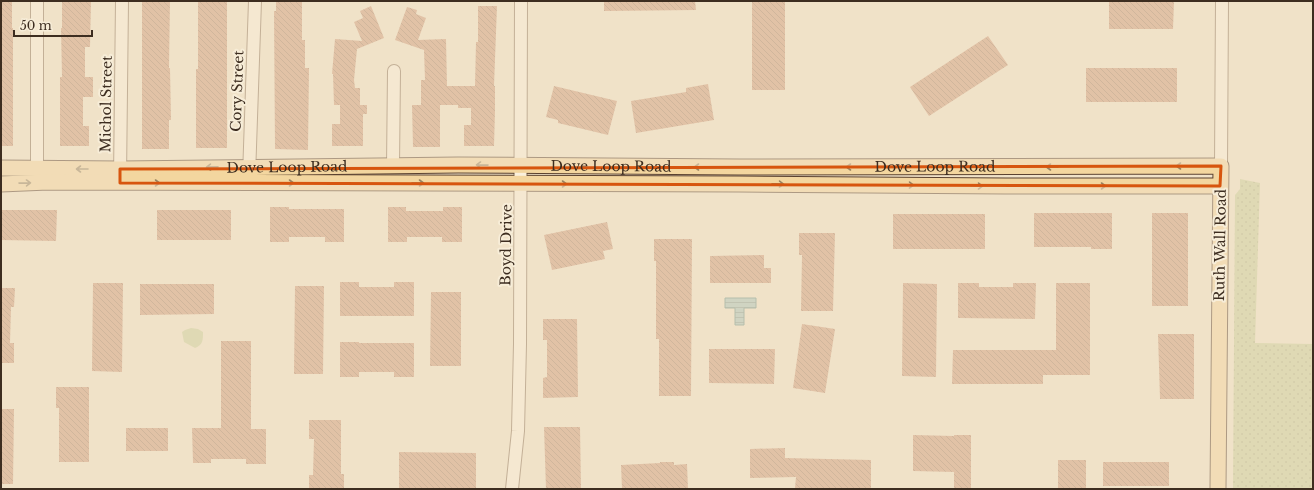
<svg xmlns="http://www.w3.org/2000/svg" width="1314" height="490" font-family="'Libre Baskerville',serif">
<style>
.grass{fill:url(#grass-dots)}
.green{fill:#cbcf9b}
.water{fill:url(#water-rules);stroke:#6f9389}
.building{fill:url(#building-back-hatch)}
.lines{fill:none;stroke-linecap:round;stroke-linejoin:round}
.minor-casing{stroke:#8d745c;stroke-width:14}
.major-casing{stroke:#5b4230;stroke-width:17}
.minor{stroke:#faf0dc;stroke-width:12}
.major{stroke:#f3d69f;stroke-width:15}
.oneway{stroke:#988260}
.marked{fill:none;stroke:#d7550e;stroke-width:3;stroke-linejoin:round}
.labels{text-anchor:middle;dominant-baseline:central;stroke-width:4;stroke-linejoin:round;paint-order:stroke}
.street-label{font-size:14px;fill:#3d2d20;stroke:#f7edd8}
</style>
<defs>
<pattern id="grass-dots" width="8" height="8" patternUnits="userSpaceOnUse"><rect width="8" height="8" fill="#cbcf9b"/><path d="M2 2h.1M6 6h.1" fill="none" stroke="#afb285" stroke-width="1.8" stroke-linecap="round"/></pattern>
<pattern id="water-rules" width="6" height="5" patternUnits="userSpaceOnUse"><rect width="6" height="5" fill="#a9c4bb"/><path d="M0 2.5h6" fill="none" stroke="#8ba098"/></pattern>
<pattern id="building-back-hatch" width="6" height="6" patternUnits="userSpaceOnUse"><rect width="6" height="6" fill="#cf9c7d"/><path d="M-1 5l2 2M0 0l6 6M5-1l2 2" fill="none" stroke="#a98066"/></pattern>
</defs>
<rect width="100%" height="100%" fill="#f0e2c8"/>
<!-- grass -->
<path class="grass" d="M1240 179 1260 183 1255 343 1313 344V489H1233L1235 195 1240 189Z"/>
<!-- green -->
<path class="green" d="M191 328 198 329 203 332C203 340 203 345 195 348L184 342 182 332 185 330Z"/>
<!-- water -->
<path class="water" d="M725 298H756V308H744V325H735V308H725Z"/>
<!-- building -->
<g class="building">
<path d="M1 1H12V28H13V146H1Z"/>
<path d="M62 1H91L90 47H85V77H93V97H83V126H89V146H60V77H62L61 28H62Z"/>
<path d="M142 1H170L169 68H170L171 120H169V149H142Z"/>
<path d="M198 1H227V148H196V69H198Z"/>
<path d="M276 1H302V40H305V68H309L308 150 275 149 274 11H276Z"/>
<path d="M604 1H695L696 10 604 11Z"/>
<rect x="752" y="1" width="33" height="89"/>
<path d="M1109 1H1174L1173 29H1109Z"/>
<path d="M371 6 384 38 357 49 354 80 355 88H360V105H367V114H363V146H332V124H340V105H334L333 74H332L335 39 362 41 354 22 363 18 360 11Z"/>
<path d="M478 6H497L494 86H495V111L494 146H464V125H471V108H458V105H440V147H413L412 105H421V80H425L424 50 395 40 407 7 417 10 416 14 426 18 418 40 446 39 447 86H475L476 42H478Z"/>
<path d="M988 36 1008 65 929 116 910 87Z"/>
<rect x="1086" y="68" width="91" height="34"/>
<path d="M708 84 714 120 636 133 631 101 686 92V88Z"/>
<path d="M554 86 617 101 608 135 558 123V120L546 117Z"/>
<path d="M270 207H289V209H344V242H325V237H289V242H270Z"/>
<path d="M388 207H406V211H443V207H462V242H442V237H407V242H388Z"/>
<path d="M1 210H57L56 241 1 240Z"/>
<rect x="157" y="210" width="74" height="30"/>
<path d="M1034 213H1112V249H1091V247H1034Z"/>
<rect x="1152" y="213" width="36" height="93"/>
<rect x="893" y="214" width="92" height="35"/>
<path d="M607 222 613 249 603 251 605 259 552 270 544 235Z"/>
<path d="M799 233H835L833 311H801L802 255H799Z"/>
<path d="M654 239H692L691 396H659V339H656V261H654Z"/>
<path d="M764 255V268H771V283H710V256Z"/>
<path d="M340 282H359V287H394V282H414V316H340Z"/>
<path d="M93 283H123L122 372 92 371Z"/>
<path d="M903 283 937 284 936 377 902 376Z"/>
<path d="M958 283H979V287H1013V283H1036L1035 319 958 318Z"/>
<path d="M1056 283H1090V375H1043V384H952L953 350H1056Z"/>
<path d="M140 284H214V314L140 315Z"/>
<path d="M295 286H324L323 374H294Z"/>
<path d="M1 288H15L14 307H11L10 343H14V363H1Z"/>
<path d="M431 292H461V366H430Z"/>
<path d="M543 319H577L578 397 543 398V378L547 377V340H543Z"/>
<path d="M802 324 835 329 825 393 793 388Z"/>
<path d="M1158 334H1194V399H1160Z"/>
<path d="M221 341H251V429H266V464H246V459H211V463H193L192 428H221Z"/>
<path d="M340 342H359V343H414V377H394V372H359V377H340Z"/>
<path d="M709 349H775L774 384 709 383Z"/>
<path d="M56 387H89V462H59V408H56Z"/>
<path d="M1 409H14L13 484H1Z"/>
<path d="M309 420H341V474H344V489H309V475H313L314 439H309Z"/>
<path d="M544 427H580L581 489H546Z"/>
<rect x="126" y="428" width="42" height="23"/>
<path d="M913 435 954 436V435H971V489H954V472L913 471Z"/>
<path d="M785 448V458L871 460V489L795 488 796 477 750 478V449Z"/>
<path d="M399 452 476 453V489H399Z"/>
<rect x="1058" y="460" width="28" height="29"/>
<path d="M660 462H674V465L687 464 688 489H622L621 465 660 463Z"/>
<rect x="1103" y="462" width="66" height="24"/>
</g>
<g class="lines">
<defs>
<g id="minor">
<path d="M393 166 394 71"/>
<path d="M1221 166 1222 1"/>
<path d="M37 169V1"/>
<path d="M249 176 255 1"/>
<path d="M120 178 122 1"/>
<path d="M512 489 518 431 520 344 521 1"/>
</g>
<g id="major">
<path id="s1" d="M1 168 120 169 458 165 739 167 1221 166 1218 489"/>
<path d="M1 184 48 182 739 184 1005 186H1220"/>
</g>
</defs>
<!-- minor casing -->
<use href="#minor" class="minor-casing"/>
<!-- major casing -->
<use href="#major" class="major-casing"/>
<!-- minor -->
<use href="#minor" class="minor"/>
<!-- major -->
<use href="#major" class="major"/>
</g>
<!-- one-way arrows -->
<defs><path id="oneway-shaft" d="M-6 0H5M1.5-3L5.5 0L1.5 3" fill="none" stroke-width="1.6" stroke-linecap="round" stroke-linejoin="round"/></defs>
<g class="oneway">
<use href="#oneway-shaft" transform="translate(482 165) rotate(-179)"/>
<use href="#oneway-shaft" transform="translate(1182 166) rotate(180)"/>
<use href="#oneway-shaft" transform="translate(212 167) rotate(179)"/>
<use href="#oneway-shaft" transform="translate(700 167) rotate(-180)"/>
<use href="#oneway-shaft" transform="translate(852 167) rotate(180)"/>
<use href="#oneway-shaft" transform="translate(1052 167) rotate(180)"/>
<use href="#oneway-shaft" transform="translate(82 169) rotate(180)"/>
<use href="#oneway-shaft" transform="translate(25 183) rotate(-1)"/>
<use href="#oneway-shaft" transform="translate(154 183)"/>
<use href="#oneway-shaft" transform="translate(288 183)"/>
<use href="#oneway-shaft" transform="translate(418 183)"/>
<use href="#oneway-shaft" transform="translate(561 184)"/>
<use href="#oneway-shaft" transform="translate(778 184) rotate(1)"/>
<use href="#oneway-shaft" transform="translate(908 185) rotate(1)"/>
<use href="#oneway-shaft" transform="translate(977 186) rotate(1)"/>
<use href="#oneway-shaft" transform="translate(1100 186)"/>
</g>
<!-- marked area -->
<path d="M0 0H1314V490H0ZM1221 166 1220 186 120 183V169Z" fill="#f0e2c8" fill-opacity=".55" fill-rule="evenodd"/>
<path class="marked" d="M1221 166 1220 186 120 183V169Z"/>
<g class="labels">
<!-- street labels -->
<g class="street-label">
<text transform="translate(237 91) rotate(-88)">Cory Street</text>
<text transform="translate(106 104) rotate(-89)">Michol Street</text>
<text stroke="none"><textPath href="#s1" startOffset="286">Dove Loop Road</textPath></text>
<text stroke="none"><textPath href="#s1" startOffset="610">Dove Loop Road</textPath></text>
<text stroke="none"><textPath href="#s1" startOffset="934">Dove Loop Road</textPath></text>
<text transform="translate(506 245) rotate(-89)">Boyd Drive</text>
<text transform="translate(1220 245) rotate(-89)">Ruth Wall Road</text>
</g>
</g>
<!-- border -->
<rect width="1314" height="490" fill="none" stroke="#3d2d20" stroke-width="4"/>
<!-- scale -->
<path d="M14 30v6h78v-6" fill="none" stroke="#3d2d20" stroke-width="2"/>
<text x="20" y="30" font-size="12" fill="#3d2d20" stroke="#f7edd8" stroke-width="3" paint-order="stroke">50 m</text>
</svg>
